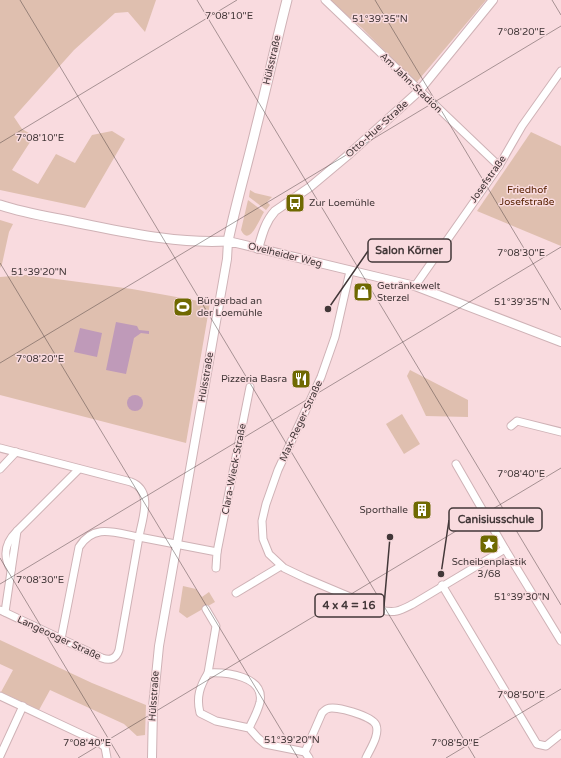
<svg xmlns="http://www.w3.org/2000/svg" width="561" height="758" font-family="'Varela Round',sans-serif">
<style>
.green{fill:#dfbfaf}
.water{fill:#bf9ab9}
.lines{fill:none;stroke-linecap:round;stroke-linejoin:round}
.minor-casing{stroke:#cfb2b6;stroke-width:9}
.tertiary-casing{stroke:#cfb2b6;stroke-width:10}
.secondary-casing{stroke:#cfb2b6;stroke-width:11}
.minor{stroke:#fff;stroke-width:7}
.tertiary{stroke:#fff;stroke-width:8}
.secondary{stroke:#fff;stroke-width:9}
.ticks{fill:none;stroke:#423738;stroke-width:1;stroke-opacity:0.45}
.labels{text-anchor:middle;dominant-baseline:central;stroke-width:3;stroke-linejoin:round;paint-order:stroke}
.street-label{font-size:10px;fill:#423738;stroke:#f9dbdf}
.park-label{font-size:10px;fill:#572100;stroke:#f9dbdf}
.poi-label{font-size:10px;fill:#423738;stroke:#f9dbdf;text-anchor:start}
.ticks-label{font-size:10px;text-anchor:middle;fill:#423738;stroke:#f9dbdf;stroke-width:3;stroke-linejoin:round;paint-order:stroke}
.leader{fill:none;stroke:#423738;stroke-width:1.5}
.callout-dot{fill:#423738;stroke:#f9dbdf;stroke-width:1.5}
.callout{fill:#f9dbdf;stroke:#423738;stroke-width:1.5}
.callout-label{font-size:11px;text-anchor:middle;font-weight:bold;fill:#423738}
</style>
<rect width="100%" height="100%" fill="#f9dbdf"/>
<!-- green -->
<g class="green">
<path d="M0 0H156L145 32 128 12 115 13 74 50 14 117 22 129 34 136 12 170 38 184 56 154 75 163 92 135 112 131 125 139 85 208 0 190Z"/>
<path d="M328 0H486L416 83 362 28Z"/>
<path d="M531 132 561 146V246L477 211Z"/>
<path d="M250 190 255 193 272 197 267 202 270 205 266 210 249 197Z"/>
<path d="M248 200 264 212C260 218 249 248 241 230Z"/>
<path d="M0 220 13 224 9 232 2 264 0 268Z"/>
<path d="M26 275 132 289 210 303 186 443 0 395V277Z"/>
<path d="M410 370 468 400V417L426 416 407 376Z"/>
<path d="M402 414 420 444 404 454 386 424Z"/>
<path d="M183 586 196 589 202 597 209 592 215 602 187 618 179 612Z"/>
<path d="M0 640 92 683 146 705 145 735 137 736 124 724 50 690 39 710 1 692 13 670 0 664Z"/>
</g>
<!-- water -->
<g class="water">
<path d="M116 322 137 326 139 330 149 331V334L141 333 134 338 126 374 106 370Z"/>
<path d="M80 328 102 333 97 357 74 352Z"/>
<circle cx="135" cy="403" r="8"/>
</g>
<g class="lines">
<defs>
<g id="minor">
<path d="M325 0 499 166"/>
<path d="M350 271 335 337 321 377 278 470 266 504 262 521 263 539 269 554 284 568 305 578 381 610C395 614 401 610 413 604L505 549"/>
<path d="M415 286 499 166 522 126 561 71"/>
<path d="M511 426 517 421 561 432"/>
<path d="M0 448 131 482C154 491 142 519 139 537 115 533 94 523 79 547L61 639"/>
<path d="M456 464 505 549 561 641"/>
<path d="M0 469 16 452"/>
<path d="M217 552 250 387"/>
<path d="M11 570C2 555 5 543 17 531"/>
<path d="M442 585 537 744 546 746 561 734"/>
<path d="M236 593 281 566"/>
<path d="M206 609 216 626 208 673"/>
<path d="M0 610 102 658C110 661 116 659 119 650L139 537 217 552 216 568"/>
<path d="M5 612 17 531 79 469"/>
<path d="M0 696 98 742 105 747 107 758"/>
<path d="M249 728C253 720 258 711 260 702 265 676 226 672 208 673 200 686 196 697 200 713L216 721 249 728 258 738 265 744 305 752 309 758"/>
<path d="M305 752 322 713C322 713 326 709 327 709 335 705 372 716 376 725 380 735 370 749 366 758"/>
<path d="M0 756 23 706"/>
</g>
<g id="tertiary">
<path d="M258 249C262 235 265 222 275 211L310 187 347 156 419 91 493 0"/>
<path d="M152 758 153 707 159 646 227 259 228 241 415 286 561 342"/>
</g>
<path id="secondary" d="M0 205C24 213 50 217 74 222 125 232 176 244 228 241 236 203 247 166 256 128 267 85 276 43 287 0"/>
</defs>
<!-- minor casing -->
<use href="#minor" class="minor-casing"/>
<!-- tertiary casing -->
<use href="#tertiary" class="tertiary-casing"/>
<!-- secondary casing -->
<use href="#secondary" class="secondary-casing"/>
<!-- minor -->
<use href="#minor" class="minor"/>
<!-- tertiary -->
<use href="#tertiary" class="tertiary"/>
<!-- secondary -->
<use href="#secondary" class="secondary"/>
</g>
<!-- ticks -->
<path class="ticks" d="M20 0 475 758M197 0 561 605M375 0 561 310M552 0 561 15M0 143 237 0M0 263 298 758M0 363 561 26M0 558 120 758M0 584 561 247M78 758 561 468M446 758 561 689"/>
<!-- icons -->
<defs>
<symbol id="bus-square" viewBox="-11 -11 22 22"><rect x="-9" y="-9" width="18" height="18" rx="4" fill="#6f6901" stroke="#f9dbdf"/><path d="M-5-6H5V4H4V6H2V4H-2V6H-4V4H-5ZM-3.5-4V0h7V-4ZM-3.5 1.2v1.5H-2V1.2ZM2 1.2v1.5H3.5V1.2Z" fill="#fff"/></symbol>
<symbol id="shop-square" viewBox="-11 -11 22 22"><rect x="-9" y="-9" width="18" height="18" rx="4" fill="#6f6901" stroke="#f9dbdf"/><path d="M-5-2.5h2.3a2.7 3.5 0 0 1 5.4 0H5L5.5 6h-11ZM-1.5-2.5h3a1.5 2.3 0 0 0-3 0Z" fill="#fff"/></symbol>
<symbol id="stadium-square" viewBox="-11 -11 22 22"><rect x="-9" y="-9" width="18" height="18" rx="4" fill="#6f6901" stroke="#f9dbdf"/><path d="M0-5a6.5 5 0 1 0 0 10a6.5 5 0 1 0 0-10ZM-3.5-1.8h7v3.6h-7Z" fill="#fff"/></symbol>
<symbol id="restaurant-square" viewBox="-11 -11 22 22"><rect x="-9" y="-9" width="18" height="18" rx="4" fill="#6f6901" stroke="#f9dbdf"/><path d="M-5-6h1v4h1v-4h1v4h1v-4h1v5L-1.5 .5V6h-2V.5L-5-1ZM5-6V6H3V1.5H1.5Q1.5-4 5-6Z" fill="#fff"/></symbol>
<symbol id="building-square" viewBox="-11 -11 22 22"><rect x="-9" y="-9" width="18" height="18" rx="4" fill="#6f6901" stroke="#f9dbdf"/><path d="M-4-6H4V6H1V3H-1V6H-4ZM-2.5-4.3h1.7v1.8h-1.7ZM.8-4.3h1.7v1.8H.8ZM-2.5-1h1.7V.8h-1.7ZM.8-1h1.7V.8H.8Z" fill="#fff"/></symbol>
<symbol id="sight-square" viewBox="-11 -11 22 22"><rect x="-9" y="-9" width="18" height="18" rx="4" fill="#6f6901" stroke="#f9dbdf"/><path d="M0-6L1.8-2.2L6-1.7L2.9 1.2L3.7 5.4L0 3.3L-3.7 5.4L-2.9 1.2L-6-1.7L-1.8-2.2Z" fill="#fff"/></symbol>
</defs>
<g fill-rule="evenodd">
<use href="#bus-square" x="284" y="192" width="22" height="22"/>
<use href="#shop-square" x="352" y="281" width="22" height="22"/>
<use href="#stadium-square" x="172" y="296" width="22" height="22"/>
<use href="#restaurant-square" x="290" y="368" width="22" height="22"/>
<use href="#building-square" x="411" y="499" width="22" height="22"/>
<use href="#sight-square" x="478" y="533" width="22" height="22"/>
</g>
<g class="labels">
<!-- street labels -->
<g class="street-label">
<text transform="translate(272 60) rotate(-77)">Hülsstraße</text>
<text transform="translate(411 83) rotate(44)">Am Jahn-Stadion</text>
<text transform="translate(377 129) rotate(-42)">Otto-Hue-Straße</text>
<text transform="translate(488 179) rotate(-55)">Josefstraße</text>
<text transform="translate(285 255) rotate(14)">Ovelheider Weg</text>
<text transform="translate(206 377) rotate(-80)">Hülsstraße</text>
<text transform="translate(301 421) rotate(-65)">Max-Reger-Straße</text>
<text transform="translate(234 469) rotate(-79)">Clara-Wieck-Straße</text>
<text transform="translate(59 638) rotate(25)">Langeooger Straße</text>
<text transform="translate(154 696) rotate(-86)">Hülsstraße</text>
</g>
<!-- park labels -->
<g class="park-label">
<text x="527" y="190">Friedhof<tspan x="527" dy="12">Josefstraße</tspan></text>
</g>
<!-- poi labels -->
<g class="poi-label">
<text x="309" y="203">Zur Loemühle</text>
<text x="377" y="286">Getränkewelt<tspan x="377" dy="12">Sterzel</tspan></text>
<text x="197" y="301">Bürgerbad an<tspan x="197" dy="12">der Loemühle</tspan></text>
<text x="287" y="379" text-anchor="end">Pizzeria Basra</text>
<text x="408" y="510" text-anchor="end">Sporthalle</text>
<text x="489" y="562" text-anchor="middle">Scheibenplastik<tspan x="489" dy="12">3/68</tspan></text>
</g>
</g>
<g class="ticks-label">
<text x="229" y="19">7°08'10"E</text>
<text x="380" y="22">51°39'35"N</text>
<text x="521" y="35">7°08'20"E</text>
<text x="40" y="141">7°08'10"E</text>
<text x="521" y="256">7°08'30"E</text>
<text x="39" y="275">51°39'20"N</text>
<text x="522" y="305">51°39'35"N</text>
<text x="40" y="362">7°08'20"E</text>
<text x="521" y="477">7°08'40"E</text>
<text x="40" y="583">7°08'30"E</text>
<text x="522" y="600">51°39'30"N</text>
<text x="521" y="698">7°08'50"E</text>
<text x="292" y="743">51°39'20"N</text>
<text x="87" y="746">7°08'40"E</text>
<text x="455" y="746">7°08'50"E</text>
</g>
<!-- callouts -->
<path class="leader" d="M328 309L368 251M441 574L449 520M390 537L384 606"/>
<g class="callout-dot">
<circle cx="328" cy="309" r="4"/>
<circle cx="441" cy="574" r="4"/>
<circle cx="390" cy="537" r="4"/>
</g>
<g class="callout">
<rect x="368" y="239" width="83" height="23" rx="4"/>
<rect x="449" y="508" width="93" height="23" rx="4"/>
<rect x="315" y="594" width="69" height="23" rx="4"/>
</g>
<g class="callout-label">
<text x="409" y="254">Salon Körner</text>
<text x="496" y="523">Canisiusschule</text>
<text x="349" y="609">4 x 4 = 16</text>
</g>
</svg>
